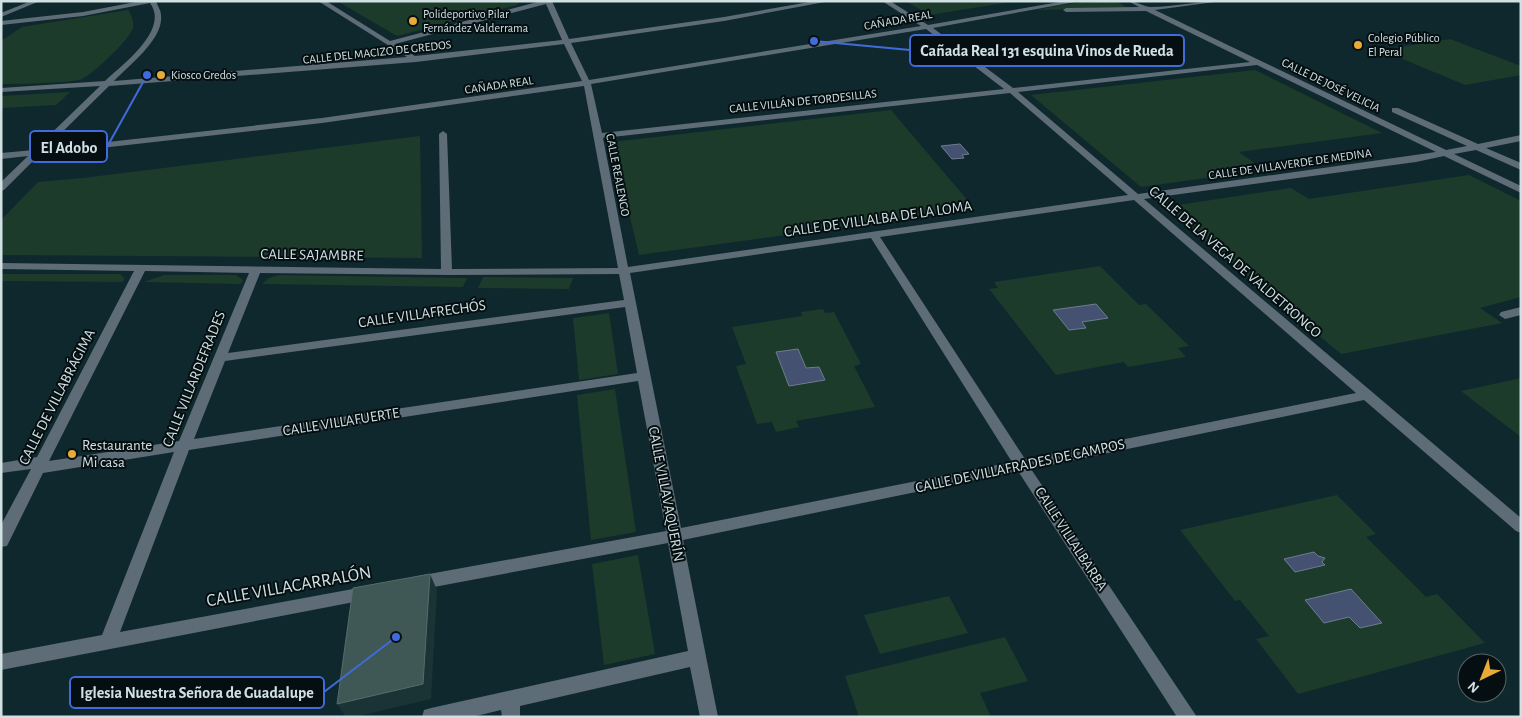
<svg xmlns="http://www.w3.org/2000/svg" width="1522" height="718" font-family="'Alegreya Sans',sans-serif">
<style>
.green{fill:#1c3b2b}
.water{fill:#445170;stroke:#6e7c92}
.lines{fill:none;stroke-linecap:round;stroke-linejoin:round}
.minor{fill:#5d6c76;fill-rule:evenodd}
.shaded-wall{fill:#1a3334}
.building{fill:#3f5755;stroke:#566c6b}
.poi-dot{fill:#e9ab38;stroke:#050f11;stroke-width:2}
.labels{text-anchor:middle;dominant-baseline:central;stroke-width:4;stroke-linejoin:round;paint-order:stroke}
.far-poi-label{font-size:12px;fill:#d1e0e3;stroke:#050f11;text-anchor:start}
.far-street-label{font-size:12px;fill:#d1e0e3;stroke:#050f11}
.street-label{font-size:15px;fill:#d1e0e3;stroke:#050f11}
.poi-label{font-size:15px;fill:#d1e0e3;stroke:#050f11;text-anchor:start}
.near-street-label{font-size:18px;fill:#d1e0e3;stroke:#050f11}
.leader{fill:none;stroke:#416bda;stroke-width:2}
.callout-dot{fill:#416bda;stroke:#050f11;stroke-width:2}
.callout{fill:#050f11;stroke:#416bda;stroke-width:2}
.callout-label{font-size:16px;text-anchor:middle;font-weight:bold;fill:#d1e0e3}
</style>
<rect width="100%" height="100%" fill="#0f282d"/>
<!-- green -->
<g class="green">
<path d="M337 1H520L517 5 397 36Z"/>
<path d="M906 1H1017L929 15Z"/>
<path d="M1086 1H1116L1128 8 1035 10Z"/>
<path d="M128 10C132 16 134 21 133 28 130 39 93 74 82 79 74 83 15 84 1 84V41L22 27Z"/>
<path d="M1450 39 1521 66V75L1465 85 1381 50Z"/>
<path d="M1255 70 1382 133 1239 152 1264 170 1141 187 1031 95Z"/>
<path d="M70 92 56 105 1 108V96Z"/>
<path d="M891 110 975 209 639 255 612 142Z"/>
<path d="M420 136 422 258 1 255V220L38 182 83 178Z"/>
<path d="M1469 175 1521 201V297L1480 308 1502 323 1341 354 1165 207 1291 188 1309 199Z"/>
<path d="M1100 266 1139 305 1146 304 1189 346 1178 348 1186 357 1128 367 1124 362 1056 375 989 289 998 288 994 282Z"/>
<path d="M1 274H120L124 278 123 282 1 281Z"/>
<path d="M164 275H236L243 280 241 284 144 282Z"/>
<path d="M279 275 467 278 463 287 262 284 269 278Z"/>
<path d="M483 277 573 278 569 289 478 288Z"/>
<path d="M823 309 825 313 834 312 861 364 854 366 875 407 796 421 799 427 776 432 772 422 757 424 736 366 746 364 732 327 802 316 801 312Z"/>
<path d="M609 313 618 374 579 380 573 318Z"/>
<path d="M1521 378V437L1461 391Z"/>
<path d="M615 389 636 532 591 540 577 395Z"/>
<path d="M1337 495 1376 534 1366 537 1426 597 1437 594 1485 643 1298 694 1256 639 1269 636 1240 600 1235 601 1180 530Z"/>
<path d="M638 555 655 654 604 665 592 564Z"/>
<path d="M949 596 968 633 880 654 864 615Z"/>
<path d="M1005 637 1028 681 980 693 991 717H859L845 676Z"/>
</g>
<!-- water -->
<g class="water">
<path d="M960 144 969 154 962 155 964 158 952 159 941 146Z"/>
<path d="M1096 304 1108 318 1082 322 1086 328 1069 330 1053 310Z"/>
<path d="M798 349 806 368 819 367 825 380 789 386 776 352Z"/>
<path d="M1314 552 1318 556 1325 558 1322 562 1325 565 1295 572 1284 559Z"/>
<path d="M1351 589 1382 623 1360 628 1349 617 1324 623 1305 600Z"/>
</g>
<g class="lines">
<!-- minor -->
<g class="minor">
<path d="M31 1H40L1 17V13Z"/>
<path d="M141 1H156C157 5 161 10 161 15 164 39 129 65 114 81L407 57 318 1H326L390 41 541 1H552L569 39 724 17 815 1H830L724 21 571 43 589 80 921 26 882 1H890L928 25 1065 1H1081L933 28 1013 88 1250 62 1146 11 1066 12 1063 10 1066 8 1139 7 1128 1C1137 1 1143 7 1151 7 1174 7 1198 1 1222 1L1155 10 1446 150 1467 146 1392 112V108H1398L1478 144 1521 135V141L1486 148 1521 163V170L1476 150 1454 154 1521 186V193L1444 156 1416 162 1144 199 1521 518V533L1516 531 1364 400 1031 469 1197 717H1177L1018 471 683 540 718 717H700L690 667 520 706V717H502L501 710 472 717H422L424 710 431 708 688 651 668 543 418 590 412 588 410 583 412 578 418 576 666 531 638 381 189 450 120 632 369 586 375 588 377 593 375 598 1 670V654L102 635 174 452 43 473 7 546 1 547V525L31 469 1 473V463L37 457 134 271 1 269V263L441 269 439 134 443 131 447 134 452 269 618 268 584 86 322 123 39 155 4 190 1 191V182L28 156 1 159V153L34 150 100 86 1 92V88L105 81C122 65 170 30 150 3L83 16 1 25V21L83 12ZM546 4 562 40 415 56 395 44ZM926 29 1004 89 602 133 591 84ZM564 44 582 81 322 118 45 149 109 86 416 62ZM1257 65 1436 152 1138 194 1018 92ZM1010 93 1128 195 628 267 603 138ZM1134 200 1356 393 1025 459 880 237ZM871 238 1012 462 681 528 630 273ZM145 271 249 273 179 441 49 461ZM260 273 447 275 619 274 624 300 228 353ZM625 307 637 373 194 439 225 361Z"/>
<path d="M1521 307V315L1505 319 1499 315 1501 312Z"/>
</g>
</g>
<!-- shaded-wall -->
<path class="shaded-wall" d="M430 574 437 590 431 699 355 717H346L337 704Z"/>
<!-- building -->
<path class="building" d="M430 574 423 684 337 704 353 588Z"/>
<!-- markers -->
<g class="poi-dot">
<circle cx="413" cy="21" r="5"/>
<circle cx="1358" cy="45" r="5"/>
<circle cx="161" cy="75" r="5"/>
<circle cx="72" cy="454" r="5"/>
</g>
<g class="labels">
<!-- far-poi labels -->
<g class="far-poi-label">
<text x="423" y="14">Polideportivo Pilar<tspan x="423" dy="14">Fernández Valderrama</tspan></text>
<text x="1368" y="38">Colegio Público<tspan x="1368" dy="14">El Peral</tspan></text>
<text x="171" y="75">Kiosco Gredos</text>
</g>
<!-- far-street labels -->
<g class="far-street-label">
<text transform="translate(898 20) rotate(-10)">CAÑADA REAL</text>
<text transform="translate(377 52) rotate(-6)">CALLE DEL MACIZO DE GREDOS</text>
<text transform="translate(499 85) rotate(-8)">CAÑADA REAL</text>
<text transform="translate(1331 85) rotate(26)">CALLE DE JOSÉ VELICIA</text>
<text transform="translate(803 101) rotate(-6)">CALLE VILLÁN DE TORDESILLAS</text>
<text transform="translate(1290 164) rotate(-8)">CALLE DE VILLAVERDE DE MEDINA</text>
<text transform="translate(618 175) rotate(79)">CALLE REALENGO</text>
</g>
<!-- street labels -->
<g class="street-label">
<text transform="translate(878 219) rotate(-8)">CALLE DE VILLALBA DE LA LOMA</text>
<text transform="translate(312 255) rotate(1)">CALLE SAJAMBRE</text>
<text transform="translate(1235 262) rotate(41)">CALLE DE LA VEGA DE VALDETRONCO</text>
<text transform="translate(422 314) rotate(-8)">CALLE VILLAFRECHÓS</text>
<text transform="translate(194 379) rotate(-68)">CALLE VILLARDEFRADES</text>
<text transform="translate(57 397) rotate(-63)">CALLE DE VILLABRÁGIMA</text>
<text transform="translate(341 422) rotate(-9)">CALLE VILLAFUERTE</text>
<text transform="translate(1020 466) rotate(-12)">CALLE DE VILLAFRADES DE CAMPOS</text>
<text transform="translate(666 494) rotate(79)">CALLE VILLAVAQUERÍN</text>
<text transform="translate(1071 539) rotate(57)">CALLE VILLALBARBA</text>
</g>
<!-- poi labels -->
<g class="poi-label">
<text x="82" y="445">Restaurante<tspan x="82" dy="17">Mi casa</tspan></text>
</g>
<!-- near-street labels -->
<g class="near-street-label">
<text transform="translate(289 587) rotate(-10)">CALLE VILLACARRALÓN</text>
</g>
</g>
<!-- callouts -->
<path class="leader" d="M814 41L910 50M147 75L107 147M396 637L324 692"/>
<g class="callout-dot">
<circle cx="814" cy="41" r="5"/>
<circle cx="147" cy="75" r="5"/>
<circle cx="396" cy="637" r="5"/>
</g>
<g class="callout">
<rect x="910" y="35" width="274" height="31" rx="5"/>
<rect x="30" y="131" width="77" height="31" rx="5"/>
<rect x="70" y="677" width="254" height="31" rx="5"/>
</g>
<g class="callout-label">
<text x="1047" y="56">Cañada Real 131 esquina Vinos de Rueda</text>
<text x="69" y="153">El Adobo</text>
<text x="197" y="698">Iglesia Nuestra Señora de Guadalupe</text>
</g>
<!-- border -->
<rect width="1522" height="718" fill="none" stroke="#d1e0e3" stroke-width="5"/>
<!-- north arrow -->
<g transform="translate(1482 678) rotate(223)"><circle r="24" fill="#050f11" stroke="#576365"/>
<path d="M0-4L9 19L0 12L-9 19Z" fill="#e9ab38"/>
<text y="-8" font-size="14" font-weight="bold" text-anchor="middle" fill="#d1e0e3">N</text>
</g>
</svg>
